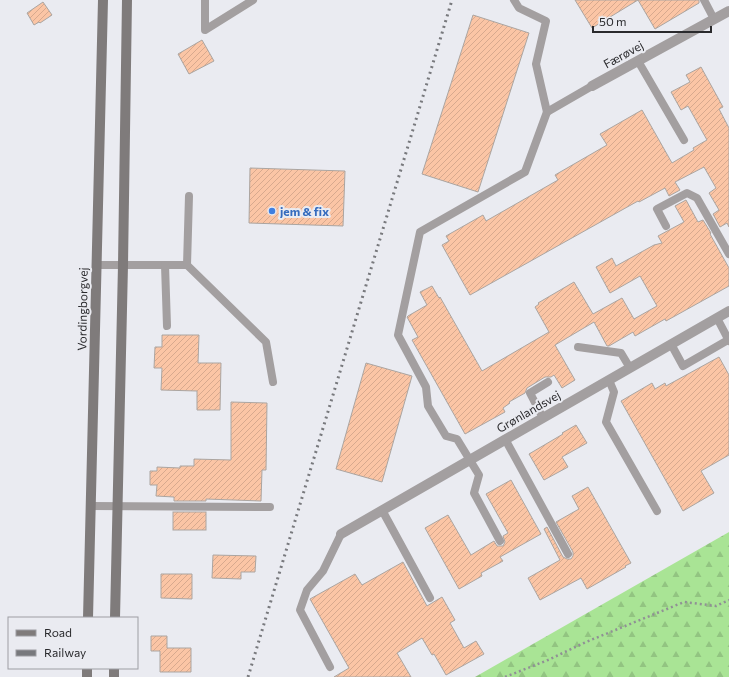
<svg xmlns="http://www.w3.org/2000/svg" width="729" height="677" font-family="Commissioner,sans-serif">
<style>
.forest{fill:url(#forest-firs)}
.building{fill:url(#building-hatch);stroke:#aba5a1}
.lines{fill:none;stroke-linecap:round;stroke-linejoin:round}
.path{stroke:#909095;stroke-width:2.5;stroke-dasharray:2 3;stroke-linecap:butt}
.lane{stroke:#a39fa0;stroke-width:8}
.street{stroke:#a39fa0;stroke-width:10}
.secondary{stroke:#7f7b7b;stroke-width:10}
.rail{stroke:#78797d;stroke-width:3;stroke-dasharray:2 4;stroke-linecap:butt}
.shop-dot{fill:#3f7fe0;stroke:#eaebf1;stroke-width:1.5}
.labels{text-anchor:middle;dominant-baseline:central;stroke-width:4;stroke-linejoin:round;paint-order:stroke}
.street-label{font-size:12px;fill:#2a2a2d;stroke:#eaebf1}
.shop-label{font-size:12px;font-weight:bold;fill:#366cbe;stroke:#eaebf1;text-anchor:start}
</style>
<defs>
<pattern id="forest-firs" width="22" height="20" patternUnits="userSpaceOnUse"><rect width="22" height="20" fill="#a9e495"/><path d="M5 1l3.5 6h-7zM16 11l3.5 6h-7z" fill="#92c481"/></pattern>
<pattern id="building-hatch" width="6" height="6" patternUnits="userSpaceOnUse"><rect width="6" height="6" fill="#fbc5a5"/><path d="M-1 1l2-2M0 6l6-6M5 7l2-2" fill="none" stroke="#d7a98e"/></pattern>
</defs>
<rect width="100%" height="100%" fill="#eaebf1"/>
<!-- forest -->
<path class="forest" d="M729 532V677H475Z"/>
<!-- building -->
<g class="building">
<path d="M575 0H699V3L655 29 638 0 592 28Z"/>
<path d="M43 2 52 15 40 23 39 22 34 25 27 13Z"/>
<path d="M473 15 529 33 478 192 422 174Z"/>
<path d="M202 40 214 61 189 74 178 54Z"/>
<path d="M701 67 723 107 719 109 729 128V227L727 223 720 227 713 214 719 210 709 193 716 188 704 167 675 182 680 190 669 196 665 188 639 202 638 201 470 295 442 245 449 241 446 236 483 215 486 221 558 180 555 175 607 145 600 134 642 110 672 163 694 150 693 148 707 140 688 106 681 110 671 92 690 82 686 75Z"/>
<path d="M250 168 345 171 343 226 249 223Z"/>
<path d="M686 200 698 222 703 220 711 233 710 234 729 268V286L666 321 665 319 635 336 633 332 609 346H607L594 322 555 345 575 380 562 388 554 375 551 377H545L527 388 525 393 509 402 510 403 503 408 505 412 465 434 412 340 418 337 407 317 408 316 427 305 420 292 432 286 439 298 440 297 482 371 549 332 535 307 539 304 538 303 574 282 593 314 622 298 634 319 657 306 640 276 610 293 596 267 612 258 616 266 654 245 662 243 658 236 684 222 675 206Z"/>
<path d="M162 335H199L198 363H221L220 410H197V391L161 390 162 368H154L155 347H162Z"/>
<path d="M719 357 729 375V455L701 471 714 493 683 511 621 401 652 383 655 389 665 383 666 386Z"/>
<path d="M366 363 412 376 382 482 336 469Z"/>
<path d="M231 402 267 403 266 470H262L261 501 206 499V501H174V497L156 496 157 485H150V471H157V467L180 468V466H194V459L231 460Z"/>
<path d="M576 425 587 443 562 457 568 467 544 480 529 454 563 434 562 433Z"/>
<path d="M511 480 541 534 500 557 503 561 481 573 482 576 459 589 425 528 448 515 471 555 494 541 497 546H503L505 542 503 536 508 533 486 494Z"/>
<path d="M588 487 631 563 625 566 626 567 587 589 581 578 540 600 528 578 560 560 544 529 547 527 563 557 567 559H571L573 556V552L556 522 579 509 572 496Z"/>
<rect x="173" y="512" width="33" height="18"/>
<path d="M213 555 256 556 255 572H241V579L212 578Z"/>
<path d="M403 562 427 606 442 597 455 620 450 623 464 648 476 641 484 654 446 675 434 654 432 655 422 638 397 653 411 677H334L349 668 310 599 355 574 362 585Z"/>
<path d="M161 574H192V599L161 598Z"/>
<path d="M151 636H167V648H191V672H160V651H151Z"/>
</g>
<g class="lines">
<!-- path -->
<path class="path" d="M505 677 548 660 586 642 684 602 716 606 729 600"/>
<!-- lane -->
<g class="lane">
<path d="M205 0V30L253 0"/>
<path d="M514 0 519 8 546 21 536 64 547 112"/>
<path d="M704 0 714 19"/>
<path d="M638 61 684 140"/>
<path d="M666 226 657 209 687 193 697 198 729 254"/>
<path d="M96 265H187L266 342 273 382"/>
<path d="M165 265 167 326"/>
<path d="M187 265 189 196"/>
<path d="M717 318 729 341"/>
<path d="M671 344 683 366 728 340"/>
<path d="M578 347 621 353 630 368"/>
<path d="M609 380 614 392 606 422 657 511"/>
<path d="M543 418 530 393 548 382"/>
<path d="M505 439 568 554"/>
<path d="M91 506 270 507"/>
<path d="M382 510 430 598"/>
<path d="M500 541 474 493 479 475 457 439 446 436 428 406 426 387 398 335 420 232 525 172 547 112 592 86"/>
<path d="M330 667 300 610 307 590 323 571 341 534"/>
</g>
<!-- street -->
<g class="street">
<path d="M592 86 729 11"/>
<path d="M341 534 729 311"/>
</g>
<!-- secondary -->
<g class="secondary">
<path d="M88 618 103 0"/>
<path d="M115 618 123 265 127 0"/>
<path d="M87 677V668"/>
<path d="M114 677V668"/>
</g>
<!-- rail -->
<path class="rail" d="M248 677 452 0"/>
</g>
<!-- markers -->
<circle class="shop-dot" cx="272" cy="211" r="4"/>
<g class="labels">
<!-- street labels -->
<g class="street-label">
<text transform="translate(623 54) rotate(-29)">Færøvej</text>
<text transform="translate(82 309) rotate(-89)">Vordingborgvej</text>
<text transform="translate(528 411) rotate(-30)">Grønlandsvej</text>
</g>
<!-- shop labels -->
<g class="shop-label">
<text x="280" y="211">jem &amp; fix</text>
</g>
</g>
<!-- legend -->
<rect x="8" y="617" width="130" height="52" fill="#eaebf1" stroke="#9d9ea3"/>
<rect x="16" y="630" width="20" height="6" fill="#7f7b7b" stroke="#9d9ea3"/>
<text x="44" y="637" font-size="12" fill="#2a2a2d">Road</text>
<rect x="16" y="650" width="20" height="6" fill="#78797d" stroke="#9d9ea3"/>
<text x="44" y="657" font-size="12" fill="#2a2a2d">Railway</text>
<!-- scale -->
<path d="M593 26v6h118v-6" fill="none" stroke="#2a2a2d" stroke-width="2"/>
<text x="599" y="26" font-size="12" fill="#2a2a2d" stroke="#eaebf1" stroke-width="3" paint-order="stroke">50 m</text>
</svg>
